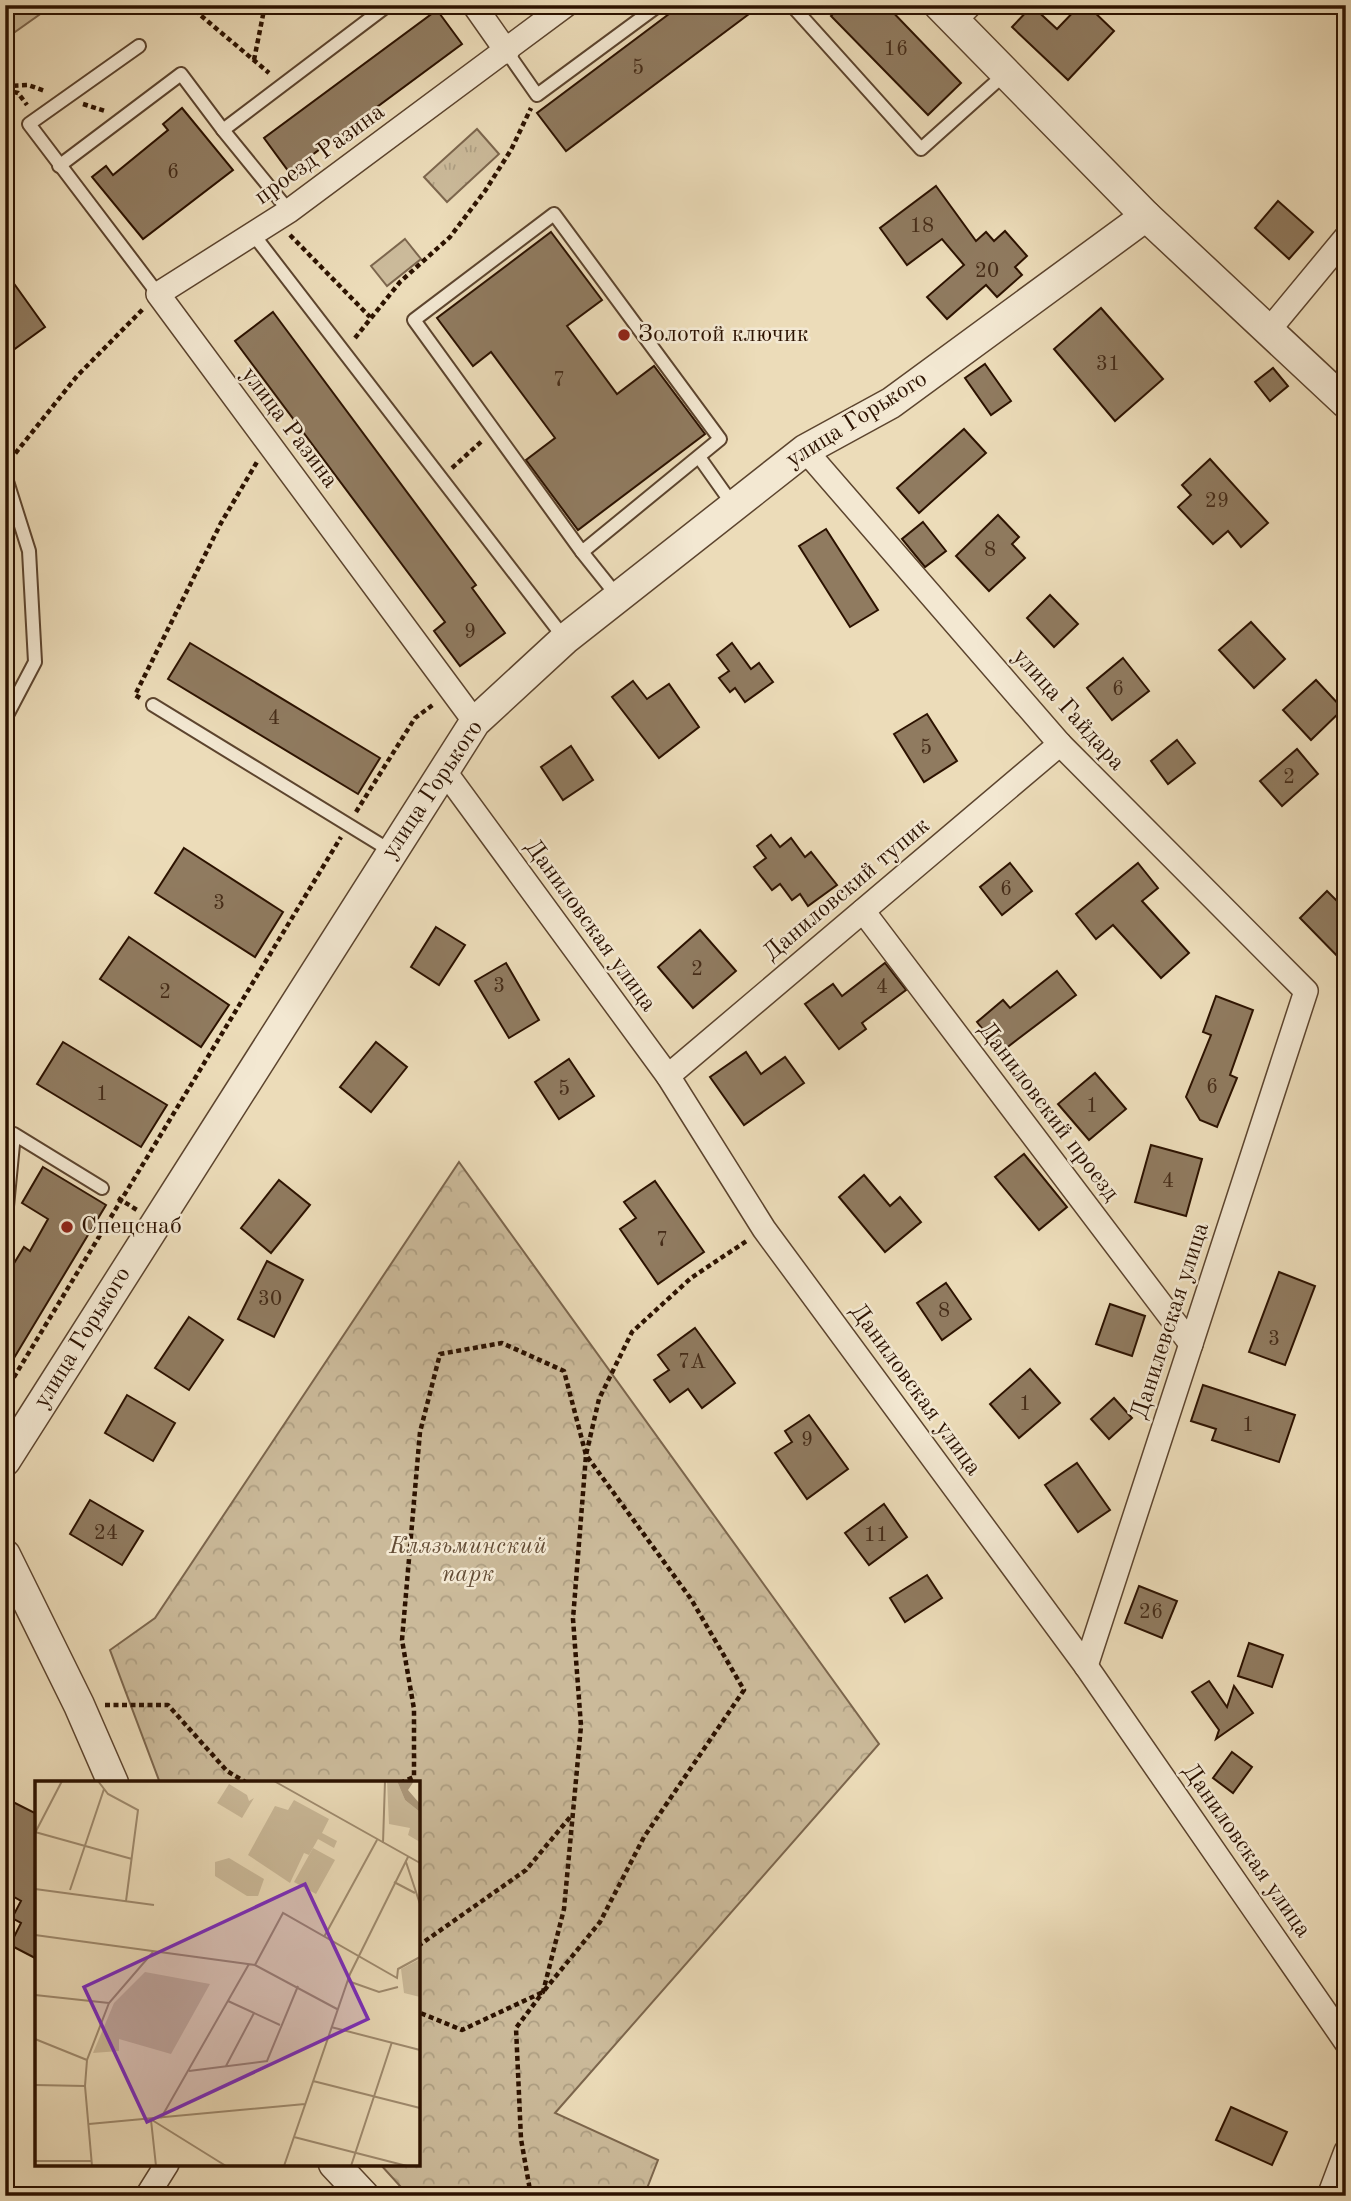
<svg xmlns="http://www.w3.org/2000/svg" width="1351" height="2201" font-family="'Old Standard TT',serif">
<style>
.grass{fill:#cbba9a;stroke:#7c664d;stroke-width:2}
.forest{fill:url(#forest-crowns);stroke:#7c664d;stroke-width:2}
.park{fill:url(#park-tufts);stroke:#7c664d;stroke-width:2}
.building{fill:#907b60;stroke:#2c1200;stroke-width:2}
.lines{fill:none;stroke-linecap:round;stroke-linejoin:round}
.service-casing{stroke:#5c442e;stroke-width:16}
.minor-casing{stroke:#5c442e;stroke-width:26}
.tertiary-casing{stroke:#5c442e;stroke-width:33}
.path{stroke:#2c1200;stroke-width:4.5;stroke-dasharray:5 3.5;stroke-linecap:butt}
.service{stroke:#f3e8d2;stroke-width:12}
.minor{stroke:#f3e8d2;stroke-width:23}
.tertiary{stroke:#f3e8d2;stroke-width:30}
.poi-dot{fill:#8f2418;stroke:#f3e8d2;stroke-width:2.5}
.labels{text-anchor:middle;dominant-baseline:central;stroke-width:5;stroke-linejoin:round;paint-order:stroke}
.number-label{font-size:21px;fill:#452c18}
.street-label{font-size:24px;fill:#2c1200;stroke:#f3e8d2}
.poi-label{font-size:24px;fill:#2c1200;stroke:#f3e8d2;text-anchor:start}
.park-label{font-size:24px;font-style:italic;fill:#644d36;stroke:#f3e8d2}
.inset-road{fill:none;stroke:#9f8b6f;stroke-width:2}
.view{fill:#7b2cbf;fill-opacity:0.15;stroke:#7b2cbf;stroke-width:3.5}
.inset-edge{fill:none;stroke:#2c1200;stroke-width:3.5}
</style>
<defs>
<pattern id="forest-crowns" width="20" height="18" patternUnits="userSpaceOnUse" patternTransform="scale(1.75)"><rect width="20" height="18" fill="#cbba9a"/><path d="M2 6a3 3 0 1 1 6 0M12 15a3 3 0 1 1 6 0" fill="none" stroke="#ae9f83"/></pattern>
<pattern id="park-tufts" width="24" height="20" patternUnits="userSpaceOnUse" patternTransform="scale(1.75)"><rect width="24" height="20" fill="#cbba9a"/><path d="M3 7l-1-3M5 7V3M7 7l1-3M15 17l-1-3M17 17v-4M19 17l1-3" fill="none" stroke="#ae9f83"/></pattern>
</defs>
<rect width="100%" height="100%" fill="#ecdcb9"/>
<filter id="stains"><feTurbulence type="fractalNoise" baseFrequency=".00286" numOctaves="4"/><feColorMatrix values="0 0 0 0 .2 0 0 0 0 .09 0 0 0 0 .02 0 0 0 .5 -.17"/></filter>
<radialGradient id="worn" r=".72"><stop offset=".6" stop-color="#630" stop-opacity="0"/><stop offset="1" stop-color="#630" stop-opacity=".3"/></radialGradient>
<!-- grass -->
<g class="grass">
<path d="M5 5H53L5 39Z"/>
<path d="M405 239 421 259 387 286 371 266Z"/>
</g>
<!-- forest -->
<path class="forest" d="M459 1162 879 1744 555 2113 658 2160 644 2196H409L380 2164H418V1783H160L110 1650 155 1618Z"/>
<!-- park -->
<path class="park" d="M477 129 499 154 447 202 424 177Z"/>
<!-- building -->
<g class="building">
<path d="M681 5H761L566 151 537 113Z"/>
<path d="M842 5H886L961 83 928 115 831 16Z"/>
<path d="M1080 5H1087L1114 31 1068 80 1012 27 1032 6 1057 29Z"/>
<path d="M437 10 462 44 289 172 264 138Z"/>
<path d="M182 108 233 170 143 239 92 177 106 166 113 175 168 130 163 124Z"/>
<path d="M936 186 976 241 986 232 994 241 1005 231 1027 256 1015 267 1022 275 997 297 986 285 947 319 927 297 964 265 942 239 907 265 880 228Z"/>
<path d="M1278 201 1313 232 1289 259 1255 228Z"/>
<path d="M551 232 602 300 567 326 617 394 654 366 705 434 578 530 526 460 555 438 491 352 473 366 437 318Z"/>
<path d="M5 271 45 327 5 356Z"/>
<path d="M1101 308 1163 379 1115 421 1054 349Z"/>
<path d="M273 312 476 585 472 588 505 633 460 666 434 631 445 622 235 341Z"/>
<path d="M985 364 1011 401 991 415 965 378Z"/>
<path d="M1273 368 1288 386 1270 401 1255 382Z"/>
<path d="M964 429 986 453 919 513 897 488Z"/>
<path d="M1210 459 1268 523 1241 547 1228 531 1213 544 1178 507 1191 495 1182 485Z"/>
<path d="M998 515 1019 537 1012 544 1025 558 989 591 956 556Z"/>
<path d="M923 522 946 551 925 567 902 539Z"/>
<path d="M826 529 878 610 850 627 799 546Z"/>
<path d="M1050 595 1078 624 1054 647 1027 618Z"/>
<path d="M1251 622 1285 659 1254 688 1219 650Z"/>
<path d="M190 643 380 758 358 794 168 679Z"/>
<path d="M732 643 751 669 759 663 773 682 745 702 735 688 730 692 719 678 729 671 717 655Z"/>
<path d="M1123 658 1149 691 1112 720 1087 688Z"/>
<path d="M1316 680 1343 709 1311 740 1283 710Z"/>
<path d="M633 681 647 699 669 684 699 727 659 758 612 697Z"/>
<path d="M927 714 957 761 924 782 894 734Z"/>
<path d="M1177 740 1195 763 1168 784 1151 761Z"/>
<path d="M571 746 593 780 563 800 541 767Z"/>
<path d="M1297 749 1318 774 1282 806 1260 781Z"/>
<path d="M771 835 780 847 791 838 805 857 811 852 837 885 808 906 800 894 792 900 780 884 772 890 754 867 766 858 757 846Z"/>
<path d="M184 848 283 912 255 957 155 893Z"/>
<path d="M1010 863 1032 891 1002 915 980 887Z"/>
<path d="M1138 863 1158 888 1142 901 1189 953 1161 978 1113 925 1096 939 1076 914Z"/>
<path d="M1327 891 1346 910V965L1300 918Z"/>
<path d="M436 927 465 945 439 985 411 967Z"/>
<path d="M700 930 736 971 693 1008 658 967Z"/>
<path d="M129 937 229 1005 201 1047 100 979Z"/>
<path d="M506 963 539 1020 509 1038 475 981Z"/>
<path d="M885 963 906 990 862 1023 866 1029 839 1049 805 1004 833 984 842 996Z"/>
<path d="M1057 971 1076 995 1001 1052 977 1022 1003 1000 1010 1008Z"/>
<path d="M1216 996 1253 1010 1230 1075 1237 1078 1217 1127 1200 1120 1186 1097 1211 1035 1203 1032Z"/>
<path d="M63 1042 167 1105 141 1147 37 1084Z"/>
<path d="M376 1042 407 1067 371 1112 340 1087Z"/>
<path d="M746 1052 761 1074 785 1057 804 1083 744 1125 710 1077Z"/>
<path d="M569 1059 594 1096 559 1119 535 1082Z"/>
<path d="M1095 1073 1126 1109 1089 1140 1058 1104Z"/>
<path d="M1151 1145 1202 1159 1186 1216 1135 1202Z"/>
<path d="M1024 1154 1067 1207 1039 1230 995 1177Z"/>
<path d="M43 1167 106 1205 5 1373V1278L24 1247 30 1251 48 1219 22 1203Z"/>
<path d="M864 1175 890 1206 900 1197 921 1222 885 1252 839 1197Z"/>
<path d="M279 1180 310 1205 271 1253 241 1228Z"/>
<path d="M655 1181 704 1252 658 1284 620 1229 636 1218 624 1202Z"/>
<path d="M267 1261 303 1280 274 1337 238 1319Z"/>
<path d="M1279 1272 1315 1286 1285 1365 1249 1352Z"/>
<path d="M946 1283 971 1319 942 1340 917 1303Z"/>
<path d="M1110 1304 1145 1316 1132 1356 1096 1344Z"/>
<path d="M189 1317 223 1340 189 1390 155 1368Z"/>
<path d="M695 1328 735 1383 702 1408 688 1389 670 1402 654 1380 669 1370 658 1355Z"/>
<path d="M1030 1369 1060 1403 1019 1438 990 1404Z"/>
<path d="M1203 1385 1295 1415 1279 1462 1212 1440 1216 1429 1191 1421Z"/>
<path d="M127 1395 175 1423 153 1461 105 1433Z"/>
<path d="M1114 1398 1132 1418 1109 1439 1091 1419Z"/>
<path d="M809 1415 848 1469 807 1499 775 1453 792 1442 785 1431Z"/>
<path d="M1077 1463 1110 1510 1078 1532 1045 1485Z"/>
<path d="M90 1500 143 1531 122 1565 70 1534Z"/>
<path d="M884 1504 907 1537 869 1565 845 1533Z"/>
<path d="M927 1575 942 1598 905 1622 890 1598Z"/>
<path d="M1139 1586 1177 1601 1162 1638 1125 1623Z"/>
<path d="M1249 1643 1283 1655 1272 1687 1238 1676Z"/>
<path d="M1209 1681 1227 1707 1234 1686 1253 1713 1216 1739 1219 1730 1192 1692Z"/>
<path d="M1232 1752 1252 1767 1233 1793 1213 1778Z"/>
<path d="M5 1798 37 1814V1959L10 1945 21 1923 12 1918 21 1901 5 1892Z"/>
<path d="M1231 2107 1287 2132 1272 2165 1216 2140Z"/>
</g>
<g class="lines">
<defs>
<g id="service">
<path d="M799 5 795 9 921 149 1006 73"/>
<path d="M139 46 29 124 158 294"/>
<path d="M507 52 537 95 659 5"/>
<path d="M223 130 289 211"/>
<path d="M59 166 181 74 223 130 388 5"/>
<path d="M554 214 720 439 582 552 414 320Z"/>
<path d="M253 234 565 639"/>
<path d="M699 457 733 505"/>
<path d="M5 475 29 551 35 662 5 719"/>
<path d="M582 552 618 597"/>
<path d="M153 705 391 851"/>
<path d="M5 1227 14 1134 102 1188"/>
</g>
<g id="minor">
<path d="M474 5 507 52"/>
<path d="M954 21 970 5"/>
<path d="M1269 330 1346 237"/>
<path d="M805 450 1060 744 1306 991 1086 1666"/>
<path d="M475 722 158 294 289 211 566 5"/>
<path d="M443 769 668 1076 764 1229 1086 1666 1346 2042"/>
<path d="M863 911 1191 1344"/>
<path d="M668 1076 1060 744"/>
<path d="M147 2196 167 2164"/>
<path d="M1329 2196 1346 2151"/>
</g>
<g id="tertiary">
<path d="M939 5 1146 216 1346 403"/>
<path d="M5 1461 475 722 565 639 805 450 891 403 1146 216"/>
<path d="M5 1555 79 1705 113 1783"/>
<path d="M334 2164 364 2196"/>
</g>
</defs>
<!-- service casing -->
<use href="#service" class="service-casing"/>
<!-- minor casing -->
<use href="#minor" class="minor-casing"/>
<!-- tertiary casing -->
<use href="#tertiary" class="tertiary-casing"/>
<!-- path -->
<g class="path">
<path d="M196 5 192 8 269 73"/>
<path d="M254 60 265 5"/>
<path d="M5 86 28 85 45 91"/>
<path d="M5 90 18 93 27 105"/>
<path d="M83 104 105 111"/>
<path d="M290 235 370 317"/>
<path d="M355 338 400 282 450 237 485 191 511 150 531 108"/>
<path d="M10 460 77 376 143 309"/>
<path d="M452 468 482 441"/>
<path d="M140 698 135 695 221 523 257 462"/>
<path d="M356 812 415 718 434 704"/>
<path d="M118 1198 137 1210"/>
<path d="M5 1392 341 837"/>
<path d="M105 1705H168L227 1771 247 1783"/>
<path d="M400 1783 414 1777V1709L402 1640 420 1432 440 1354 502 1343 564 1371 586 1455 691 1599 744 1690 644 1837 600 1922 543 1992 462 2030 418 2012"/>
<path d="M418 1946 526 1870 571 1816"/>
<path d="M531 2196 521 2139 516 2028 543 1992 564 1909 581 1726 573 1619 586 1455 599 1399 632 1332 691 1278 748 1240"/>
</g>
<!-- service -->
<use href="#service" class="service"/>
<!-- minor -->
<use href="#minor" class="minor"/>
<!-- tertiary -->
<use href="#tertiary" class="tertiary"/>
</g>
<!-- markers -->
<g class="poi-dot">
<circle cx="624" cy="335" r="7"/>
<circle cx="67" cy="1227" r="7"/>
</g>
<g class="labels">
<!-- number labels -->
<g class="number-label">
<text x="896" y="49">16</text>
<text x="638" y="68">5</text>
<text x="173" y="172">6</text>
<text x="922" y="226">18</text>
<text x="987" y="271">20</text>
<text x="1108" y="364">31</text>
<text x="559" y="380">7</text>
<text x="1217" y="501">29</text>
<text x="990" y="550">8</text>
<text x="470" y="632">9</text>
<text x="1118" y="689">6</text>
<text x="274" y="718">4</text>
<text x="926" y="748">5</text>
<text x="1289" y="777">2</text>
<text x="1006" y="889">6</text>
<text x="219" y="903">3</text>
<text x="697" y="969">2</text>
<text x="499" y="986">3</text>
<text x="882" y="987">4</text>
<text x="165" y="992">2</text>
<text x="1212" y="1087">6</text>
<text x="564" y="1089">5</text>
<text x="102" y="1094">1</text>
<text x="1092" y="1106">1</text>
<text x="1168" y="1181">4</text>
<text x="662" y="1240">7</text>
<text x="270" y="1299">30</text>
<text x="944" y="1311">8</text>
<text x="1274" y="1339">3</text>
<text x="692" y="1362">7А</text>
<text x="1025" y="1404">1</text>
<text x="1248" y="1425">1</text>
<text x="807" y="1440">9</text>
<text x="106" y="1533">24</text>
<text x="876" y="1535">11</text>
<text x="1151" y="1612">26</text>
</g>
<!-- street labels -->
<g class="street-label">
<text transform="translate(320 155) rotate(-36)">проезд Разина</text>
<text transform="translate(857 420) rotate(-32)">улица Горького</text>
<text transform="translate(289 428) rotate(53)">улица Разина</text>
<text transform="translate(1068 710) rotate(48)">улица Гайдара</text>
<text transform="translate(433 790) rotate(-56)">улица Горького</text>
<text transform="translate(847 890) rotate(-40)">Даниловский тупик</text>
<text transform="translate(590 926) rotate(54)">Даниловская улица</text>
<text transform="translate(1048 1112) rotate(53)">Даниловский проезд</text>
<text transform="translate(1171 1321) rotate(-72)">Данилевская улица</text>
<text transform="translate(83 1338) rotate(-58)">улица Горького</text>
<text transform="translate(915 1390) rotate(54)">Даниловская улица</text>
<text transform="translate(1246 1851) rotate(55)">Даниловская улица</text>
</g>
<!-- poi labels -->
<g class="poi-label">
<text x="638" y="335">Золотой ключик</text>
<text x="81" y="1227">Спецснаб</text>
</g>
<!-- park labels -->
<g class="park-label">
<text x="468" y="1547">Клязьминский<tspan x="468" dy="28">парк</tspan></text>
</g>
</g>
<!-- overview -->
<g transform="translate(35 1781)">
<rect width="385" height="385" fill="#ecdcb9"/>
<path d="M278 67 300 79 281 113 259 101ZM194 77 229 98 223 115H212L180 95V81Z" fill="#cbba9a"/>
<path d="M352 0H362L370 19 385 31V61L373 54 375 47 354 43ZM194 3 212 14 214 20 219 17 207 37 182 22ZM385 178V216L369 212 366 188ZM110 191 175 203 136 273 84 258V270L58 272 79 222Z" fill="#cbba9a"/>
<path d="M259 19 294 38 287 52 302 60 299 67 283 58 274 74 269 72 255 102 213 74 240 25 253 29Z" fill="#cbba9a"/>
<path d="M362 0H379L373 9 385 23V31L370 19Z" fill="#ab977a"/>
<path class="inset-road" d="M63 0 73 13 103 29 91 120M239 0 385 82M0 51 97 78M0 52 27 0M348 62 350 0M371 81 385 123M359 101 380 112M0 108 119 124M35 109 69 8M0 154 220 184 302 228M289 156 342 59M220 184 248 132 362 197 363 188 385 176M313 200 344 211 363 206M0 214 74 222M193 220 245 244M296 246 385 269M0 258 52 279M191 285 219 232M154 290 232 280 263 205M278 300 385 327M0 304 50 305M126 337 214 183M116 339 121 385M117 339 191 385M54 343 270 323M259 356 372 385M0 380H57M57 385 50 305 52 279 74 222 118 171M249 385 315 193 373 76M316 385 357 261"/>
<path class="view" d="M270 103 333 238 112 341 49 206Z"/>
<rect width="385" height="385" class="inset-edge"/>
</g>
<!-- margin -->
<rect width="1351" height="2201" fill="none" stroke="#ecdcb9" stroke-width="28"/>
<rect x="7" y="7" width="1337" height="2187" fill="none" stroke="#2c1200" stroke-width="3.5"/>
<rect x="14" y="14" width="1323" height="2173" fill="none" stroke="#2c1200" stroke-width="2"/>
<rect width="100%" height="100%" filter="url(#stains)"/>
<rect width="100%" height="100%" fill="url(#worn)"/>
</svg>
